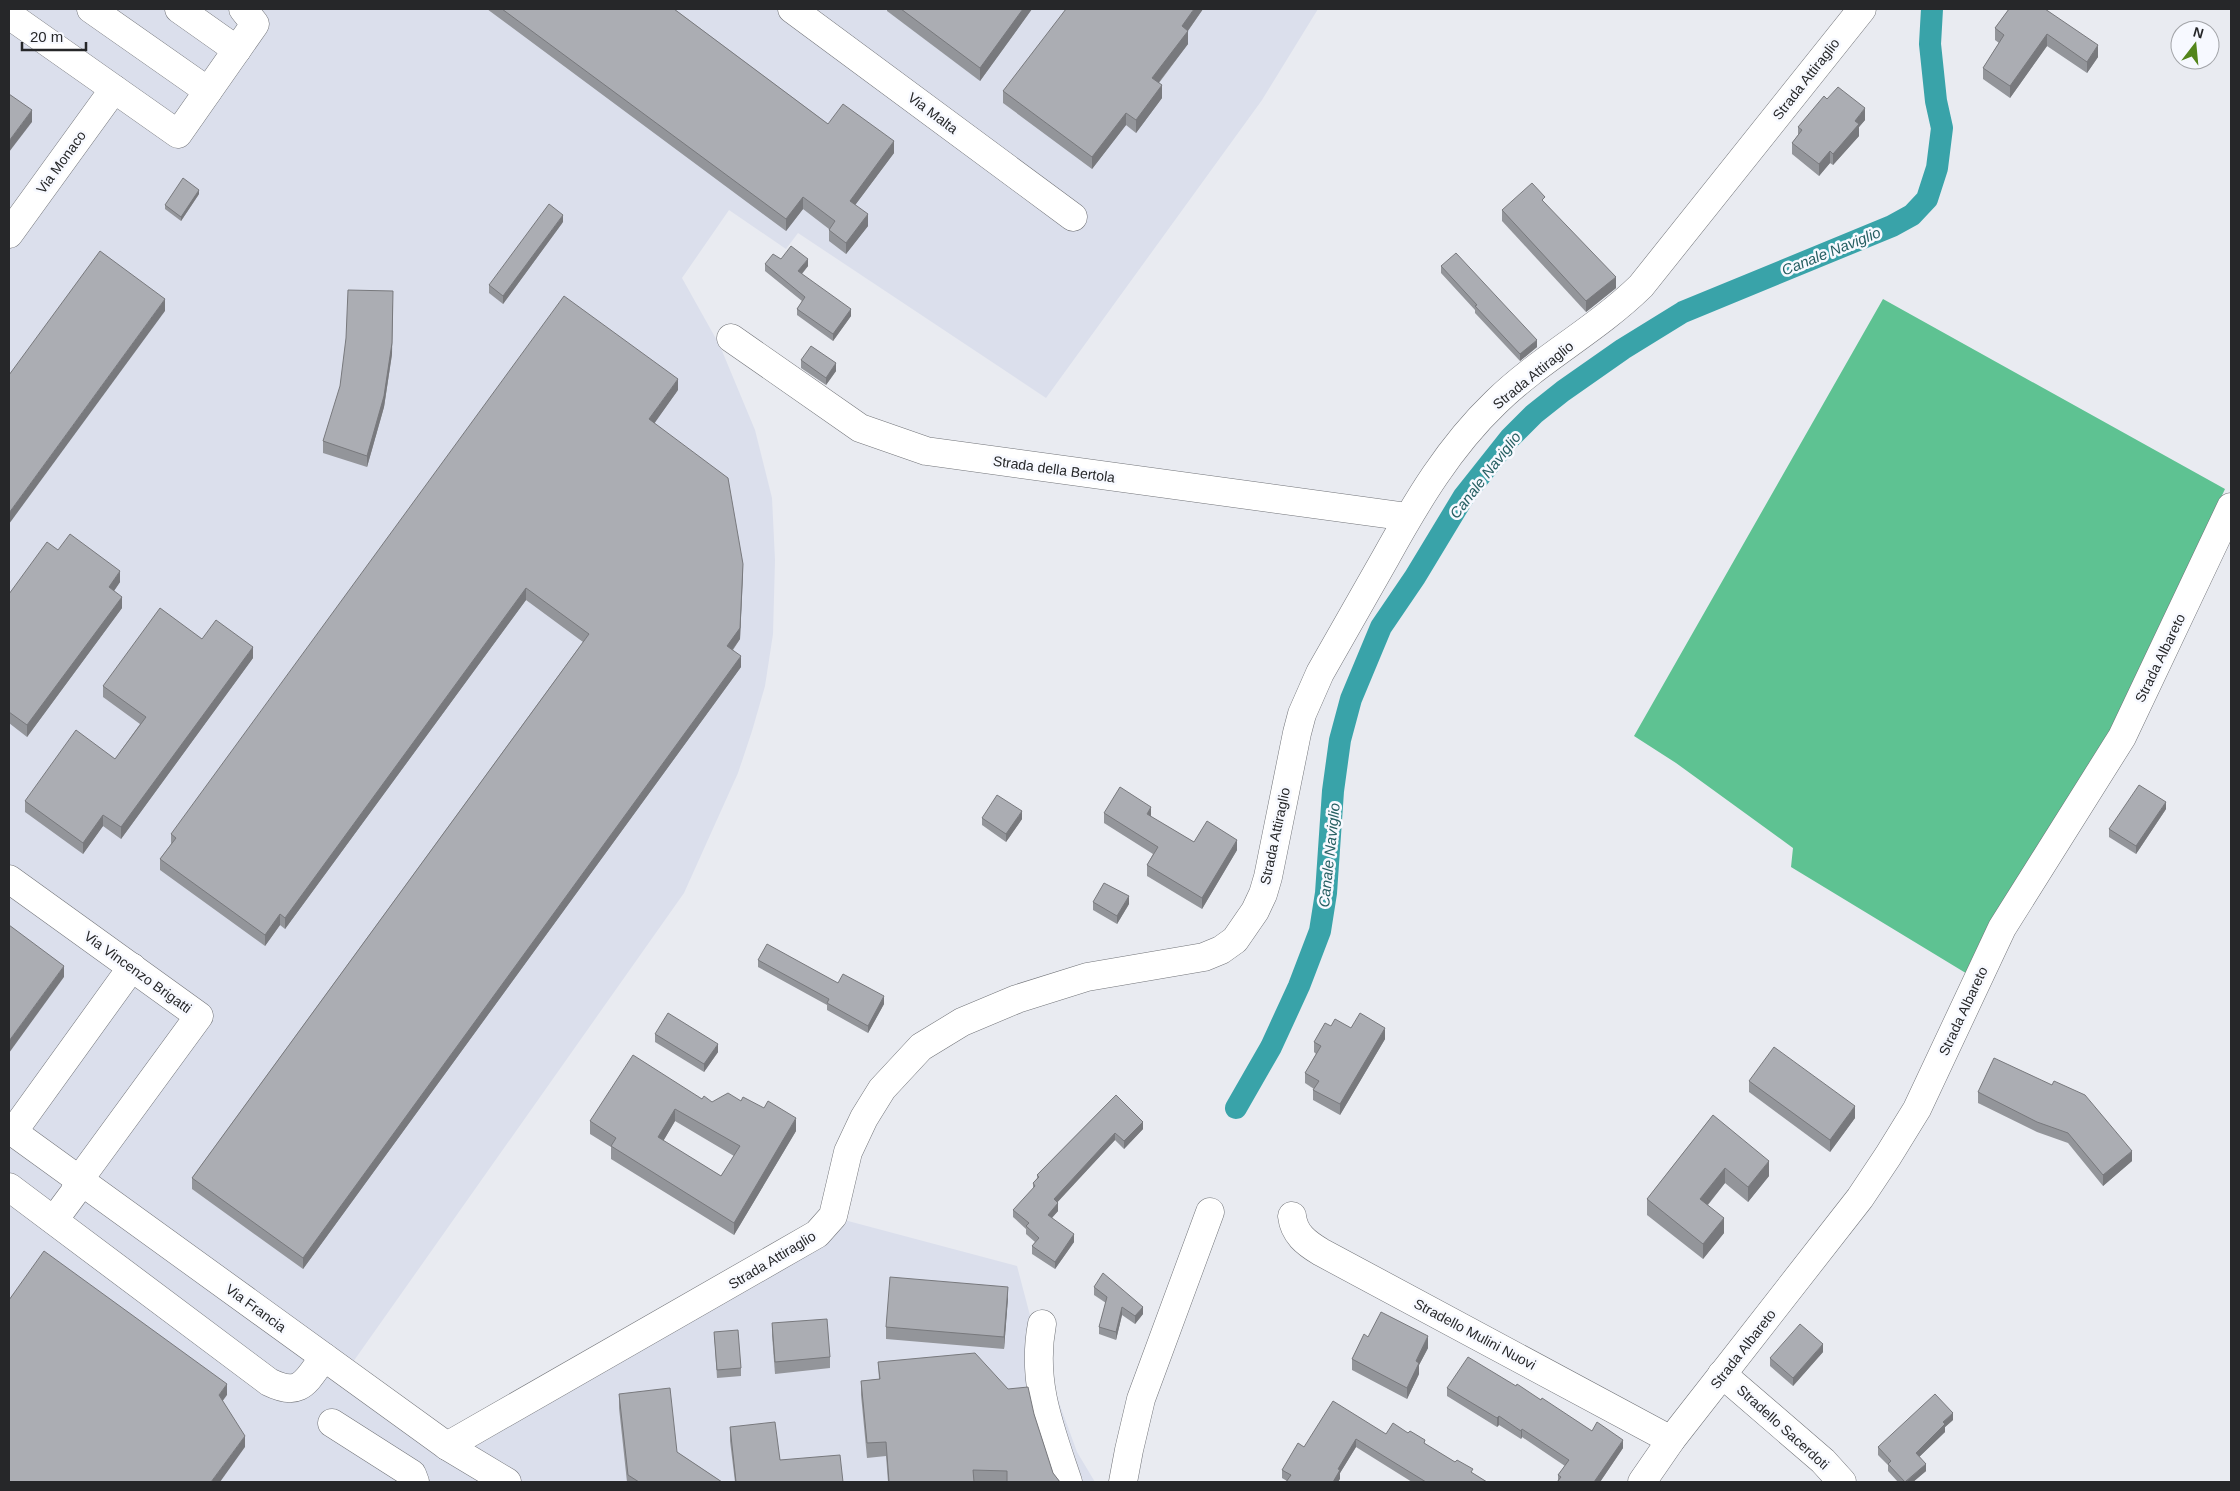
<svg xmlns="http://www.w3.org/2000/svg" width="2240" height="1491" font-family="Arial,sans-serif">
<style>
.built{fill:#dbdfec}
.forest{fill:#5ec292}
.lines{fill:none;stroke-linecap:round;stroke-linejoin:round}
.canal{stroke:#39a3a9;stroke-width:22}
.minor-casing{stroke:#727479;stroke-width:29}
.minor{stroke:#fff;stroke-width:28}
.wall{fill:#93959a;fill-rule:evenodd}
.shaded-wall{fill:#78797d}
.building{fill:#abadb3;stroke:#78797d;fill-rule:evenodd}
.labels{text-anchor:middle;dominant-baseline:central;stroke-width:5;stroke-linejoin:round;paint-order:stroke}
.street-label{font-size:14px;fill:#262729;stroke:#f7f9ff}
.water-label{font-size:15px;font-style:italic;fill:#265f62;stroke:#f7f9ff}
</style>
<rect width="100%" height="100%" fill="#e9ebf1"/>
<!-- built -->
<path class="built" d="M9 9H1318L1262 100 1046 398 798 233 786 249 729 210 682 278 720 346 755 430 772 498 775 560 773 634 765 686 752 731 738 773 684 893 353 1362 447 1432 833 1217 1017 1266 1037 1342 1077 1452 1095 1482H9Z"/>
<!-- forest -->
<path class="forest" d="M1883 299 2225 489 2108 741 1969 975 1791 867 1793 848 1676 763 1634 736Z"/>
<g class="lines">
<!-- canal -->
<path class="canal" d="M1236 1108 1271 1047 1299 986 1320 931 1326 893 1333 791 1340 740 1351 699 1381 627 1415 577 1464 496 1510 438 1534 414 1563 391 1623 349 1683 312 1892 226 1912 215 1927 199 1937 168 1942 128 1936 101 1930 44 1932 9"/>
<defs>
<g id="minor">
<path d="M91 9 208 91"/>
<path d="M179 9 237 50"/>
<path d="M792 9 1073 217"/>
<path d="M9 15 178 134 255 24 243 9"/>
<path d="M9 234 114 89"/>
<path d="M731 338 860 428 926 451 1408 517"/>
<path d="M9 879 199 1016 79 1180 74 1193 54 1220"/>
<path d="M9 1129 447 1446 507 1482"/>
<path d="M13 1132 132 967"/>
<path d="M9 1187 269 1382C301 1398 306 1381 324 1357"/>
<path d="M1292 1216C1294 1234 1306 1243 1321 1252L1671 1440"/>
<path d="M1042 1324C1031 1382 1050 1428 1068 1482"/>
<path d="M1722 1374 1823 1461 1842 1482"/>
<path d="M332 1423 412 1474 415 1482"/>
<path d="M447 1446 817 1234 833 1216 848 1152 864 1118 882 1089 921 1047 962 1022 1017 999 1087 977 1204 957 1221 950 1235 940 1255 911 1263 894 1268 877 1297 733 1302 714 1320 673C1342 634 1364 595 1386 557 1417 501 1449 447 1496 402 1540 359 1596 330 1641 286L1862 9"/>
<path d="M1123 1482 1129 1450 1141 1399 1210 1212"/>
<path d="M1642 1482 1671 1440 1860 1198 1888 1156 1917 1109 2002 928 2122 737 2231 507"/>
</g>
</defs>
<!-- minor casing -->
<use href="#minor" class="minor-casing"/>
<!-- minor -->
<use href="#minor" class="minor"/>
</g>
<!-- wall -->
<g class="wall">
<path d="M487 9H674L828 124 894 153 855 205 868 226 846 254 829 241V229L803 209 786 231Z"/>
<path d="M887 9H1032L980 81 887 11Z"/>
<path d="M1203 9 1188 31V44L1159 83 1162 98 1136 133 1126 125 1092 169 1003 103V91Z"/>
<path d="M2009 9 2098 57 2087 73 2047 46 2010 98 1983 79V68L1999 43 1995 40V28Z"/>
<path d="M1827 99 1865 120 1859 127V136L1833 165 1830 163 1819 176 1792 154V143L1798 135V127Z"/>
<path d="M199 194 181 221 165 209V205Z"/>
<path d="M1545 203 1616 288 1586 312 1502 221V210Z"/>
<path d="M563 222 503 304 489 293V285Z"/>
<path d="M781 259 808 266 802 274 851 316 833 341 797 315V309L802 301 765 271V264Z"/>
<path d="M1441 266 1537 347 1520 361 1475 313V310L1441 273Z"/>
<path d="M392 354 384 407 367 467 323 453V441Z"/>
<path d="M801 360 836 371 826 385 801 368Z"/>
<path d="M678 390 654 423 743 576 740 639 733 650 741 667 303 1269 192 1189V1178L583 642 526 600 285 929 280 925 265 946 160 870V859L171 844V834Z"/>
<path d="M58 550 120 582 114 591 122 608 27 737 9 723V594Z"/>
<path d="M202 639 253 658 121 839 103 826 83 854 25 812V801L115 759 140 724 103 697V686Z"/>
<path d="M2166 809 2136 854 2109 837V829Z"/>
<path d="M1104 813 1151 817 1194 842 1237 850 1202 909 1147 876V865L1153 854 1104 823Z"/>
<path d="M982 818 1022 819 1006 842 982 825Z"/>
<path d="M1093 902 1129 904 1117 924 1093 910Z"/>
<path d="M758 960 838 983 884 1004 868 1033 827 1010V1005L758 967Z"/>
<path d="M1331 1026 1351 1028 1385 1039 1340 1115 1313 1100V1090L1314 1089 1305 1083V1073L1316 1054 1314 1052V1042Z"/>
<path d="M655 1034 718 1052 704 1072 655 1042Z"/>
<path d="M1749 1081 1855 1118 1830 1152 1749 1092Z"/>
<path d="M2052 1085 2132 1161 2103 1186 2068 1143 2037 1132 1978 1103V1092Z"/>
<path d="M1116 1095 1143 1129 1124 1149 1115 1140 1057 1202 1058 1211 1052 1218 1074 1242 1055 1269 1032 1254V1246L1035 1242 1026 1234V1229L1013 1217V1210L1033 1189V1183L1037 1178V1175Z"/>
<path d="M702 1099 712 1102 796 1131 734 1235 611 1159V1147L590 1134V1121ZM675 1121 734 1156 721 1176 663 1141Z"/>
<path d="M1713 1115 1769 1176 1748 1202 1725 1183 1708 1205 1724 1233 1703 1259 1647 1215V1199Z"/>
<path d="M1094 1287 1143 1314 1135 1324 1122 1315 1116 1340 1099 1334V1327L1106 1303 1094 1295Z"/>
<path d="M1008 1298 1004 1349 886 1339V1327Z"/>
<path d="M772 1323 830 1357V1368L775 1374 772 1335Z"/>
<path d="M714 1332 741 1368V1376L717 1378Z"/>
<path d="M1368 1337 1428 1348 1419 1365V1374L1407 1399 1352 1370V1359Z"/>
<path d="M1823 1352 1793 1386 1770 1366V1358Z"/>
<path d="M878 1362 1008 1389 1034 1414 1053 1473 1060 1482H888L886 1456 867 1458 861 1395V1381L879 1379Z"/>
<path d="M1516 1386 1541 1400 1592 1431 1623 1448 1600 1482H1557L1558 1481V1475L1565 1466 1522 1437 1521 1439 1499 1425 1497 1427 1447 1396V1388Z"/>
<path d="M619 1394 677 1452 722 1482H627L619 1408Z"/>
<path d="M1953 1420 1945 1427V1432L1919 1457 1926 1471 1913 1482H1898L1888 1471V1465L1878 1455V1447Z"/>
<path d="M730 1427 780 1460 843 1482H735L730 1441Z"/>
<path d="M1386 1434 1425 1444 1487 1482H1412L1356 1447 1340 1473V1479L1287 1481 1282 1478V1470L1304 1447Z"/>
</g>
<!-- shaded-wall -->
<g class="shaded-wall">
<path d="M1023 9H1032L980 81V68Z"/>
<path d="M1194 9H1203L1182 39V26Z"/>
<path d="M1188 31V44L1152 91V78Z"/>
<path d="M2047 34V46L2010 98V86Z"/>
<path d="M2098 45V57L2087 73V62Z"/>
<path d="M1162 85V98L1136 133V120Z"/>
<path d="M1865 108V120L1859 127V136L1833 165V154L1855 121Z"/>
<path d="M32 110V122L9 152V141Z"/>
<path d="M1126 113V125L1092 169V157Z"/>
<path d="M894 141V153L850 212V201Z"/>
<path d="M1830 151V163L1819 176V164Z"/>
<path d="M199 190V194L181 221V217Z"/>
<path d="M803 197V209L786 231V219Z"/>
<path d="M868 214V226L846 254V243Z"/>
<path d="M563 215V222L503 304V296Z"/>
<path d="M808 259V266L798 278V271Z"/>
<path d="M1616 277V288L1586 312V301Z"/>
<path d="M165 299V311L9 524V513Z"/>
<path d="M393 302 392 354 384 407 367 467V456Z"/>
<path d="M851 309V316L833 341V334Z"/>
<path d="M1537 340V347L1520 361V354Z"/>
<path d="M836 363V371L826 385V378Z"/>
<path d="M678 379V390L649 431V419Z"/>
<path d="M743 564 740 639 727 657V646Z"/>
<path d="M120 571V582L109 598V587Z"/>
<path d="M526 588V600L285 929V918Z"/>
<path d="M122 597V608L27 737V725Z"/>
<path d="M253 647V658L121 839V827Z"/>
<path d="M741 656V667L303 1269V1258Z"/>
<path d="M2166 802V809L2136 854V846Z"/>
<path d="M1151 807V817L1147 814Z"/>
<path d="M1022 811V819L1006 842V834Z"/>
<path d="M103 815V826L83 854V843Z"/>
<path d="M1237 840V850L1202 909V898Z"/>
<path d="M1129 896V904L1117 924V916Z"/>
<path d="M280 914V925L265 946V935Z"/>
<path d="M64 966V977L9 1053V1041Z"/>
<path d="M884 996V1004L868 1033V1026Z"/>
<path d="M1385 1028V1039L1340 1115V1104Z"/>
<path d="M718 1044V1052L704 1072V1064Z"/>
<path d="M1855 1106V1118L1830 1152V1140Z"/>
<path d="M675 1109V1121L658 1150V1137Z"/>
<path d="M796 1118V1131L734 1235V1223Z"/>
<path d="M1143 1122V1129L1124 1149V1141Z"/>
<path d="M1115 1133V1140L1054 1206V1199Z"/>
<path d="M2132 1151V1161L2103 1186V1175Z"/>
<path d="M1769 1161V1176L1748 1202V1187Z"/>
<path d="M1725 1168V1183L1700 1214V1199Z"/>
<path d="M1058 1203V1211L1048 1222V1215Z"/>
<path d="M1724 1218V1233L1703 1259V1244Z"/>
<path d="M1074 1234V1242L1055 1269V1262Z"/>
<path d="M1008 1287V1298L1004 1349V1337Z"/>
<path d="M1122 1307V1315L1116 1340V1332Z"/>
<path d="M1143 1307V1314L1135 1324V1316Z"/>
<path d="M1428 1336V1348L1419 1365V1374L1407 1399V1388L1416 1361Z"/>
<path d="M1823 1344V1352L1793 1386V1378Z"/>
<path d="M227 1384V1395L219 1406V1395Z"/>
<path d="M1953 1413V1420L1945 1427V1432L1916 1460V1453L1943 1422Z"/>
<path d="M1499 1416V1425L1497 1427V1418Z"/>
<path d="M1522 1429V1437L1521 1439V1431Z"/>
<path d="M245 1436V1447L220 1482H211Z"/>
<path d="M1356 1439V1447L1340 1473V1479L1338 1482H1333L1338 1469Z"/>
<path d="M1623 1440V1448L1600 1482H1594Z"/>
<path d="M1926 1464V1471L1913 1482H1906Z"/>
</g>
<!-- building -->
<g class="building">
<path d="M502 9H674L828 124 843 104 894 141 850 201 868 214 846 243 829 230 835 221 803 197 786 219Z"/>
<path d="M901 9H1023L980 68Z"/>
<path d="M1066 9H1194L1182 26 1188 31 1152 78 1162 85 1136 120 1126 113 1092 157 1003 91Z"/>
<path d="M2009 9H2045L2098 45 2087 62 2047 34 2010 86 1983 68 2004 35 1995 28Z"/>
<path d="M1838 87 1865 108 1855 121 1859 124 1833 154 1830 151 1819 164 1792 143 1802 130 1798 127 1824 96 1827 99Z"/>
<path d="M9 94 32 110 9 141Z"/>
<path d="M183 178 199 190 181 217 165 205Z"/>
<path d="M1532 183 1545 197 1542 200 1616 277 1586 301 1502 210Z"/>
<path d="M549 204 563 215 503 296 489 285Z"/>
<path d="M791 246 808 259 798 271 851 309 833 334 797 309 805 297 765 264 773 254 781 259Z"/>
<path d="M100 251 165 299 9 513V375Z"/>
<path d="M1456 253 1537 340 1520 354 1475 306 1477 305 1441 266Z"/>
<path d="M348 290 393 291 392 343 384 396 367 456 323 441 340 386 346 338Z"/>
<path d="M564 296 678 379 649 419 728 478 743 564 740 628 727 646 741 656 303 1258 192 1178 589 634 526 588 285 918 280 914 265 935 160 859 176 838 171 834Z"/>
<path d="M811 346 836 363 826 378 801 360Z"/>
<path d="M70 534 120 571 109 587 122 597 27 725 9 712V594L47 542 58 550Z"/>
<path d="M160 608 202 639 216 620 253 647 121 827 103 815 83 843 25 801 76 730 115 759 146 717 103 686Z"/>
<path d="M2139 785 2166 802 2136 846 2109 829Z"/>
<path d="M1120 787 1151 807 1147 814 1194 842 1207 821 1237 840 1202 898 1147 865 1158 847 1104 813Z"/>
<path d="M997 795 1022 811 1006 834 982 818Z"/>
<path d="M1104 883 1129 896 1117 916 1093 902Z"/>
<path d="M9 925 64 966 9 1041Z"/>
<path d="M767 944 838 983 843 974 884 996 868 1026 827 1003 829 999 758 960Z"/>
<path d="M668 1013 718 1044 704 1064 655 1034Z"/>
<path d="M1360 1013 1385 1028 1340 1104 1313 1090 1319 1081 1305 1073 1321 1046 1314 1042 1325 1023 1331 1026 1335 1019 1351 1028Z"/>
<path d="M1774 1047 1855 1106 1830 1140 1749 1081Z"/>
<path d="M633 1055 702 1099 704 1096 712 1102 728 1093 741 1101 743 1097 764 1108 768 1101 796 1118 734 1223 611 1146 616 1138 590 1121ZM675 1109 740 1146 721 1176 658 1137Z"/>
<path d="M1994 1058 2052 1085 2054 1081 2085 1095 2132 1151 2103 1175 2068 1133 2037 1122 1978 1092Z"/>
<path d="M1116 1095 1143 1122 1124 1141 1115 1133 1054 1199 1058 1203 1048 1215 1074 1234 1055 1262 1032 1246 1039 1238 1026 1226 1029 1223 1013 1210 1035 1186 1033 1183 1039 1177 1037 1175Z"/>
<path d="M1713 1115 1769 1161 1748 1187 1725 1168 1700 1199 1724 1218 1703 1244 1647 1199Z"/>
<path d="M44 1251 227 1384 219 1395 245 1436 211 1482H9V1300Z"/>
<path d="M1103 1273 1143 1307 1135 1316 1122 1307 1116 1332 1099 1327 1107 1297 1094 1287Z"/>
<path d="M890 1277 1008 1287 1004 1337 886 1327Z"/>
<path d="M1381 1312 1428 1336 1416 1361 1419 1363 1407 1388 1352 1359 1364 1334 1368 1337Z"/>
<path d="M827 1319 830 1357 775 1362 772 1323Z"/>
<path d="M1800 1324 1823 1344 1793 1378 1770 1358Z"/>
<path d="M738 1330 741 1368 717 1370 714 1332Z"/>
<path d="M975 1353 1008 1389 1028 1387 1034 1414 1053 1473 1060 1482H1007V1471L973 1470 974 1482H889L886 1442 867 1443 861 1381 880 1379 878 1362Z"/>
<path d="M1468 1357 1516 1386 1517 1384 1541 1400 1542 1398 1592 1431 1597 1422 1623 1440 1594 1482H1557L1561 1477 1558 1475 1569 1460 1522 1429 1521 1431 1499 1416 1497 1418 1447 1388Z"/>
<path d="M670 1388 677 1452 722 1482H639L628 1475 619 1394Z"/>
<path d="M1935 1394 1953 1413 1943 1422 1945 1424 1916 1453 1926 1464 1905 1482 1888 1464 1891 1461 1878 1447Z"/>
<path d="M1333 1401 1386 1434 1393 1423 1408 1433 1410 1431 1425 1440 1424 1443 1455 1462 1457 1460 1473 1469 1471 1472 1487 1482H1426L1356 1439 1338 1469 1340 1470 1333 1482H1286L1291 1475 1282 1470 1298 1443 1304 1447Z"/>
<path d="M775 1422 780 1460 840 1455 843 1482H736L730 1427Z"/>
</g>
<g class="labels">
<!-- street labels -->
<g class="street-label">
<text transform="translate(1806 79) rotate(-52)">Strada Attiraglio</text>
<text transform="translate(933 113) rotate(37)">Via Malta</text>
<text transform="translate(61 162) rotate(-54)">Via Monaco</text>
<text transform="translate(1533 375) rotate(-39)">Strada Attiraglio</text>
<text transform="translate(1054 469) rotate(8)">Strada della Bertola</text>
<text transform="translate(2160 658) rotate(-64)">Strada Albareto</text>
<text transform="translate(1275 836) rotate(-78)">Strada Attiraglio</text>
<text transform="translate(138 972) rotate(36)">Via Vincenzo Brigatti</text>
<text transform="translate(1963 1011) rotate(-65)">Strada Albareto</text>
<text transform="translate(772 1260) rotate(-31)">Strada Attiraglio</text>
<text transform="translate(256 1308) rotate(36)">Via Francia</text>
<text transform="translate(1475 1334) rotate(28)">Stradello Mulini Nuovi</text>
<text transform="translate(1743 1349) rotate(-52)">Strada Albareto</text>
<text transform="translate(1783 1427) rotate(42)">Stradello Sacerdoti</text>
</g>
<!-- water labels -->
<g class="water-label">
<text transform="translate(1831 251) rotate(-22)">Canale Naviglio</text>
<text transform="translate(1485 475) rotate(-52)">Canale Naviglio</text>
<text transform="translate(1329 855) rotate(-84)">Canale Naviglio</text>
</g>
</g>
<!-- border -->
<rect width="2240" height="1491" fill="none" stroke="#262729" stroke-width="20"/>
<!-- north arrow -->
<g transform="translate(2195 45) rotate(16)"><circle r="24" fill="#f7f9ff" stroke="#a3a5a9"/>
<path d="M0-4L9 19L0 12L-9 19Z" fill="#53851a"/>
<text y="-8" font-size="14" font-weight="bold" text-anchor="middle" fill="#262729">N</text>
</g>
<!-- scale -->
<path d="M22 42v8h64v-8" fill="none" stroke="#262729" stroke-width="2.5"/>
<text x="30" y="42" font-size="15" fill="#262729" stroke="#f7f9ff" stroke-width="4" paint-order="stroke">20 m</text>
</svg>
